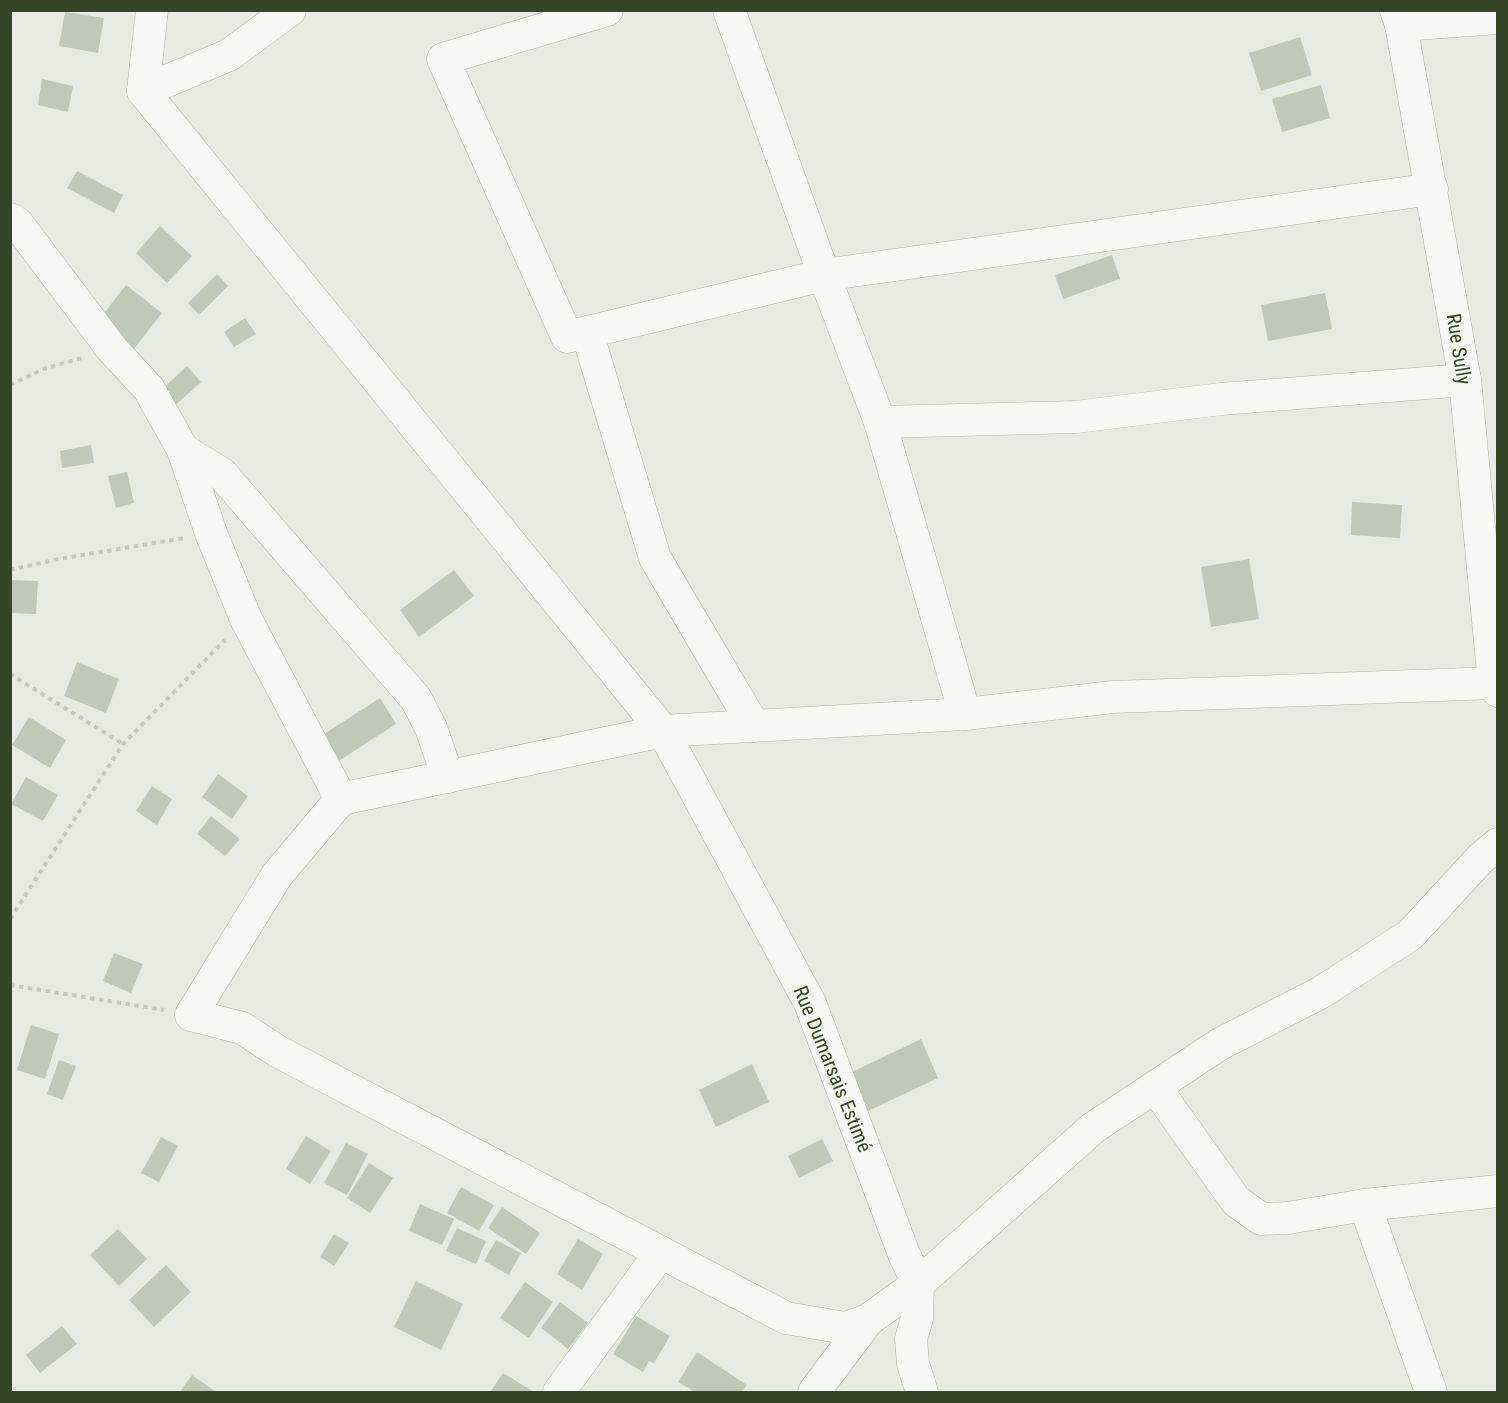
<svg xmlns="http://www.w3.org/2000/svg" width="1508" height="1403" font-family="'Roboto Condensed',sans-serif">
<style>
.building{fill:#c0c9b8}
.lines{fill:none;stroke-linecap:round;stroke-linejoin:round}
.minor-casing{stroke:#aeb6a6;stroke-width:33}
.path{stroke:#c4c9bf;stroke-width:4;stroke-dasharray:4.5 4.5;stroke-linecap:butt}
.minor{stroke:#f6f8f4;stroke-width:32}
.labels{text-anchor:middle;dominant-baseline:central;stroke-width:6;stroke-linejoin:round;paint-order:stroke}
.street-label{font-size:20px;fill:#364428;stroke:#f5f8f1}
</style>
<rect width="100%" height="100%" fill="#e6ebe1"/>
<!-- building -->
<g class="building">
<path d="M65 12 104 18 98 53 59 46Z"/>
<path d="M1300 37 1312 75 1261 91 1249 53Z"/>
<path d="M42 79 73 86 68 112 38 105Z"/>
<path d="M1321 85 1330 118 1282 132 1272 99Z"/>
<path d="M77 171 123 195 114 213 67 188Z"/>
<path d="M160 226 192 256 167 283 136 253Z"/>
<path d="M1112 255 1120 279 1063 299 1055 275Z"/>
<path d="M217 274 228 286 199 315 188 303Z"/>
<path d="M126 285 162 313 134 349 98 321Z"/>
<path d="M1325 293 1332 329 1268 341 1261 305Z"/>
<path d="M245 318 256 334 234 347 224 332Z"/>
<path d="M187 366 201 382 170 410 156 395Z"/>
<path d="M91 445 94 463 62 468 60 451Z"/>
<path d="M127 472 134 503 116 508 108 476Z"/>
<path d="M1352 502 1402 505 1400 538 1351 535Z"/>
<path d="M1249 559 1259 619 1211 627 1201 567Z"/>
<path d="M454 570 474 596 419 637 400 610Z"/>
<path d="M10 580 38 581 36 614 10 613Z"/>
<path d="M77 662 119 679 106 713 64 696Z"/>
<path d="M380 698 396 724 337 762 321 736Z"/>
<path d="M29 717 66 740 50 768 12 745Z"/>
<path d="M218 774 248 796 232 819 202 797Z"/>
<path d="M26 777 58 795 43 821 11 804Z"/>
<path d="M152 786 172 799 157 825 136 811Z"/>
<path d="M211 816 240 839 225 856 197 834Z"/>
<path d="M114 953 143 964 131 993 103 981Z"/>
<path d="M31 1025 59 1034 45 1079 17 1070Z"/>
<path d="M921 1039 938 1078 866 1112 848 1074Z"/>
<path d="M59 1060 76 1066 63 1100 47 1094Z"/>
<path d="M752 1064 769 1102 716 1127 699 1090Z"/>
<path d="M306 1136 331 1151 310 1184 286 1169Z"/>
<path d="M161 1137 178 1146 159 1182 141 1173Z"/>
<path d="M822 1139 833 1161 799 1178 788 1156Z"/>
<path d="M346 1143 368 1154 347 1195 324 1183Z"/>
<path d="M369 1163 393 1178 370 1213 347 1198Z"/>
<path d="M461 1187 494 1205 479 1231 447 1213Z"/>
<path d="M420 1204 454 1219 442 1245 409 1231Z"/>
<path d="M502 1207 540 1233 526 1254 488 1228Z"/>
<path d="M457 1228 486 1241 476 1264 446 1251Z"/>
<path d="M118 1229 147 1259 119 1286 90 1255Z"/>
<path d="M334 1234 349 1243 334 1266 320 1257Z"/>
<path d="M578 1239 603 1254 582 1290 557 1274Z"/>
<path d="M496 1240 521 1253 509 1275 484 1261Z"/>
<path d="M166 1265 191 1292 154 1327 129 1300Z"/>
<path d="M416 1281 463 1304 441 1350 394 1327Z"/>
<path d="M525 1282 553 1302 529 1338 500 1318Z"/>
<path d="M560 1302 588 1323 568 1349 541 1328Z"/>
<path d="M636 1316 670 1336 654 1363 649 1361 643 1372 613 1354Z"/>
<path d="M62 1326 77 1344 40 1373 26 1355Z"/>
<path d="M697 1352 747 1385 742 1392H695L678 1382Z"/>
<path d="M503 1373 534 1392H490Z"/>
<path d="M192 1375 216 1392H184L181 1390Z"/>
</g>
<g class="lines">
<defs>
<g id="minor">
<path d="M152 10 143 91 663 731 810 1003 904 1254 918 1284 917 1318 911 1339 913 1364 922 1392"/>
<path d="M607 10 443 59 567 337 824 275 1432 189"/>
<path d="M729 10 824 275 880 422 965 714"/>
<path d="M1396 10 1401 25 1465 380 1494 683 1498 691"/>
<path d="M1401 25 1498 18"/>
<path d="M143 91 229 55 290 10"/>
<path d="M10 219 17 223 112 349 149 389 183 450 211 533 246 619 341 799 277 875 191 1015 242 1028 277 1051 786 1318 845 1328 868 1320 918 1284 1093 1128 1220 1044 1320 993 1410 935 1480 859 1498 844"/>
<path d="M587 332 655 558 754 726"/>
<path d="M880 422 1076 417 1221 399 1465 380"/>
<path d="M183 450 222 474 416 699 431 728 448 777"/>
<path d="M341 799 663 731 965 714 1113 697 1494 683"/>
<path d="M1155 1087 1236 1201 1261 1219 1288 1218 1365 1205 1498 1191"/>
<path d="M1365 1205 1431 1392"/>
<path d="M559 1392 661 1252"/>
<path d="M814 1392 868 1320"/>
</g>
</defs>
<!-- minor casing -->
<use href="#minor" class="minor-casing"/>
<!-- path -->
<g class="path">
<path d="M10 385 43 369 82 358"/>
<path d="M10 570 59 559 184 538"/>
<path d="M10 674 123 744"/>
<path d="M10 919 123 744 225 640"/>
<path d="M10 985 164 1010"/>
</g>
<!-- minor -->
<use href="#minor" class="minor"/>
</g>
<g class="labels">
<!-- street labels -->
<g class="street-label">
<text transform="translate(1459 349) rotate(81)">Rue Sully</text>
<text transform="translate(833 1069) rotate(68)">Rue Dumarsais Estimé</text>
</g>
</g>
<!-- border -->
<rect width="1508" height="1403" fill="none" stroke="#364428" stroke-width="24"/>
</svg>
